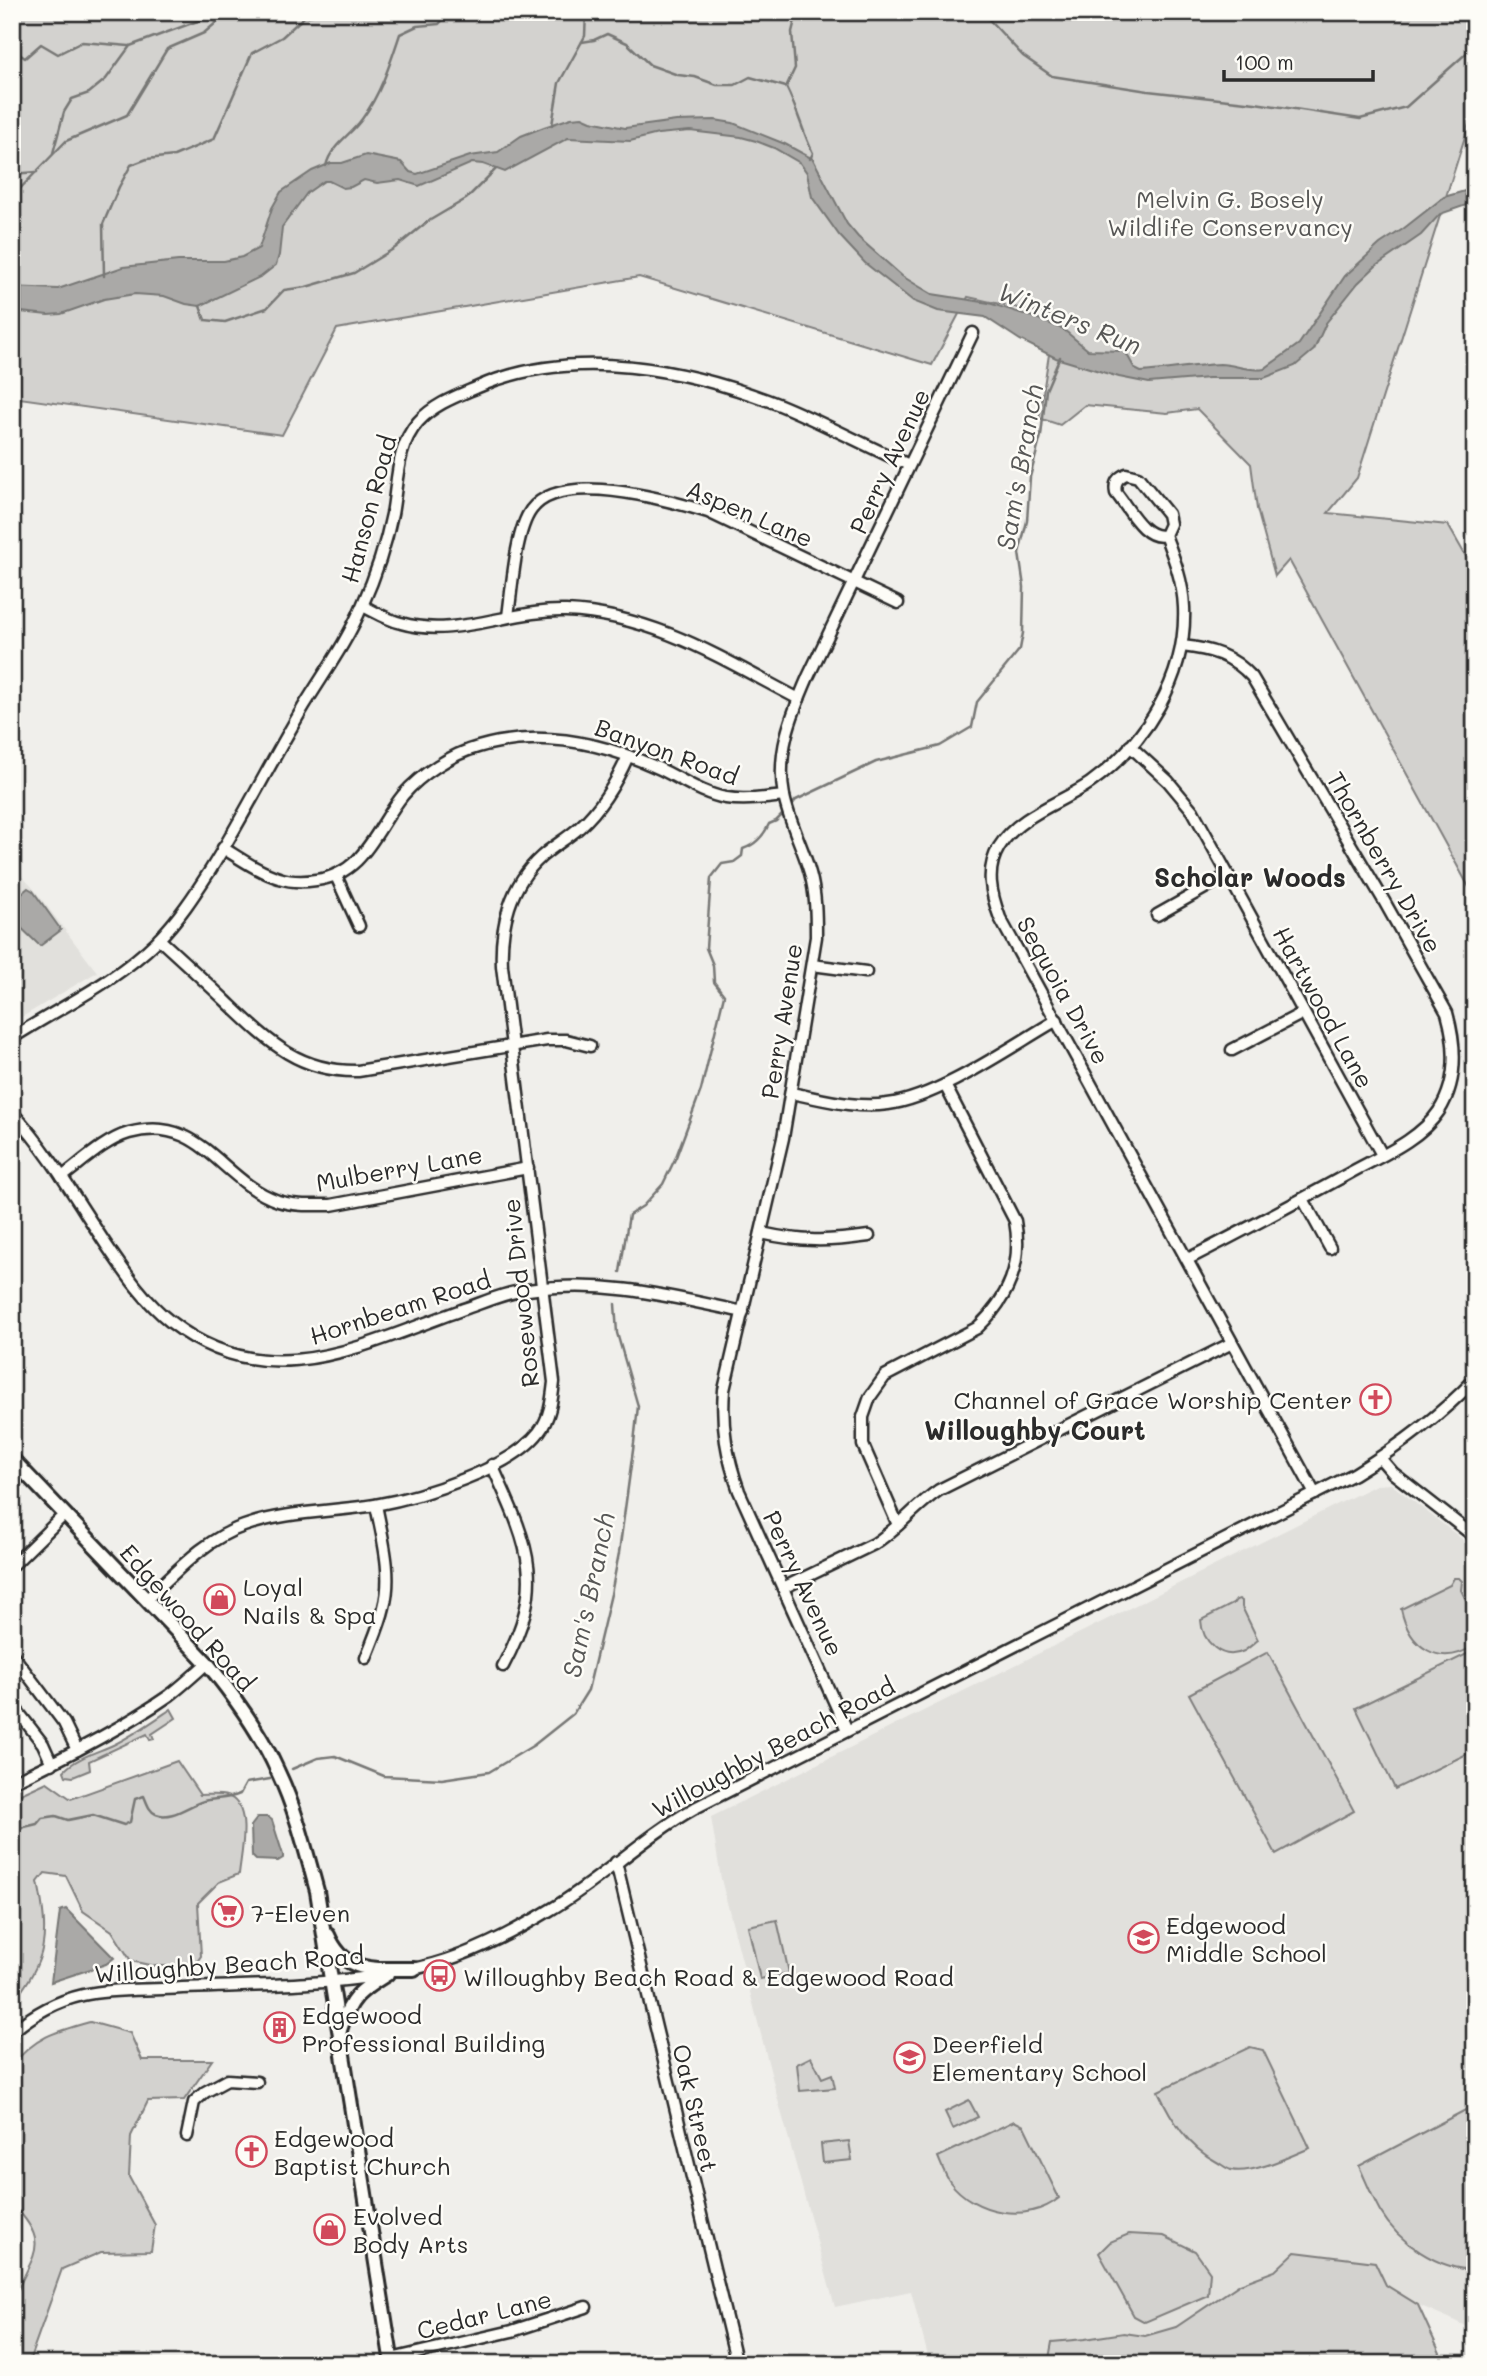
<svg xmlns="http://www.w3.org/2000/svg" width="1487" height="2376" font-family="Mali,sans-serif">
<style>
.built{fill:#e1e0dc}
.green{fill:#d3d2cf;stroke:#7f7e7d;stroke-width:2}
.water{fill:#aaa9a7;stroke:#777775;stroke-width:2}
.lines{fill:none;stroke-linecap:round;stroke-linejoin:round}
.stream{stroke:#777775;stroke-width:2.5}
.minor-casing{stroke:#2b2b2b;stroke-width:15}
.major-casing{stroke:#2b2b2b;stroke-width:18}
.minor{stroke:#fdfcf7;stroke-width:10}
.major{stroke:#fdfcf7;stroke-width:12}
.labels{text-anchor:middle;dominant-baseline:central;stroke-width:5;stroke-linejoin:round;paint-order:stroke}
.park-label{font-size:24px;fill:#555554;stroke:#fdfcf7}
.street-label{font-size:24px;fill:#2b2b2b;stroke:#fdfcf7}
.poi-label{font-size:24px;fill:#2b2b2b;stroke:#fdfcf7;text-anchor:start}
.water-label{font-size:26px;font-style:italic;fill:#575756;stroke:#fdfcf7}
.neighbourhood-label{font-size:26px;font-weight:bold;fill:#2b2b2b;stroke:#fdfcf7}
</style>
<rect width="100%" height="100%" fill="#f0efeb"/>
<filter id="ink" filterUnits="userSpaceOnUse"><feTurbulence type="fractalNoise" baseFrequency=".0143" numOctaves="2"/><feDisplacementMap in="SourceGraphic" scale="14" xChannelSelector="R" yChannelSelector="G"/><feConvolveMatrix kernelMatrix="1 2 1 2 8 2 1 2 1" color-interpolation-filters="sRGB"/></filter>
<g filter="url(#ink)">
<!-- built -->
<g class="built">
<path d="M12 866 33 888 97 972 12 1023Z"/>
<path d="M1391 1484 1475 1549V2331L1449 2318 1295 2252 1275 2271 1240 2284 1176 2327 1145 2336 1124 2333 1085 2339 1052 2342 1048 2364H930L911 2291 835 2307 775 2089 721 1879 711 1817 1376 1485Z"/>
</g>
<!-- green -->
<g class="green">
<path d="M12 12H1475V105L1357 478 1328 513 1448 525 1468 560 1475 559V898L1289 560 1275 576 1257 509 1251 464 1197 409 1167 413 1085 405 1060 425 1039 418 1055 316 968 297 932 365 639 277 337 329 282 435 12 397Z"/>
<path d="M1454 1578H1459L1462 1581 1461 1590 1475 1618V1645C1439 1669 1409 1647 1401 1609L1450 1585Z"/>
<path d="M1239 1599 1242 1601V1607L1258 1640C1254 1643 1249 1648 1244 1651 1221 1662 1202 1641 1201 1620L1233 1604 1236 1600Z"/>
<path d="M1475 1650V1750L1395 1789 1356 1708Z"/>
<path d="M1268 1652 1354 1811 1276 1854 1189 1694Z"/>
<path d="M171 1709 176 1718 152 1734 154 1739 150 1740 147 1734 89 1761 90 1770 73 1777 66 1776 64 1771C75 1758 98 1752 113 1745 134 1735 152 1722 171 1709Z"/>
<path d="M177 1761 200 1795C210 1795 225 1793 233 1799 251 1813 241 1854 239 1874L219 1882 198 1903 201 1956 194 1966H154L131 1961 112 1931 83 1911 66 1876 45 1873 38 1882C49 1936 48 1960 12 2003V1798L47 1782 71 1799Z"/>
<path d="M777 1920 789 1973 760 1979 748 1926Z"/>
<path d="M90 2022 130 2033 142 2060H212L184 2100 148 2101 131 2136 129 2177 155 2225 151 2251 101 2252 62 2269 28 2364H12C12 2347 9 2320 13 2304 26 2257 57 2249 12 2204V2066C34 2037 57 2031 90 2022Z"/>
<path d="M1250 2047 1263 2050 1310 2148C1291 2156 1251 2175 1231 2170 1227 2169 1221 2164 1217 2162 1188 2147 1171 2119 1158 2091Z"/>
<path d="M811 2057 822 2078 832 2074 835 2088 800 2091 797 2064Z"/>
<path d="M969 2100 978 2117 953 2129 945 2112Z"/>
<path d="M1475 2105V2270C1437 2269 1399 2243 1380 2211 1372 2197 1366 2181 1359 2166Z"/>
<path d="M1014 2121 1024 2126 1059 2198C1028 2224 974 2214 950 2182 945 2175 941 2164 938 2157Z"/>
<path d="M849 2141 852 2160 823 2163 821 2144Z"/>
<path d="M1129 2234 1164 2236 1195 2251 1210 2272 1208 2295 1145 2322 1134 2316 1099 2253 1110 2242Z"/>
<path d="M1295 2252 1375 2262 1386 2285 1418 2305 1445 2364H1048L1052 2342 1085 2339 1124 2333 1145 2336 1176 2327 1240 2284 1275 2271Z"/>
</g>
<!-- water -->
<g class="water">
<path d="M582 117 591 121 625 128 676 121 715 120 733 123 785 144 813 159 847 224 858 237 902 276 920 287 932 294 989 303 1036 318 1063 329 1088 350 1125 351 1135 369 1141 372C1167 370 1193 365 1220 364 1234 364 1249 372 1264 369L1299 344 1345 276 1380 244 1403 229 1444 197 1475 188V202L1440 214 1421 235 1376 266 1358 283 1326 323 1314 350 1295 366 1264 378H1209L1149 383 1119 377 1056 358 1020 340 985 317 938 311 913 301 865 263 839 235 812 197 807 173 800 163 774 148 756 141 741 137 690 131 658 134 630 141 568 138 505 172 483 164 472 163 419 186 400 180 377 183 364 180 351 187 343 188 329 181H324L307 193 282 227 279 255 276 265 262 276 200 306 186 304 164 296 135 294 104 299 61 314 48 315 12 311V287L58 289 123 267 178 261H224L242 257 259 248 272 208 281 192 312 171 331 163H342L366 155 401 162 410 172 417 174 470 156 498 152 521 136 544 127 571 118Z"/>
<path d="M28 888 33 891 61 930 40 946 12 919V901Z"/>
<path d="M258 1817H268L272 1820 283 1855V1858L278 1861 256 1860 252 1856 251 1826Z"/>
<path d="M66 1909 114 1958 106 1964 51 1982 60 1911Z"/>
</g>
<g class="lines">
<!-- stream -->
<g class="stream">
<path d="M982 12 1023 56 1052 76 1148 91 1255 103 1360 119 1406 107 1470 50 1475 42"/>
<path d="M582 42 594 40 607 34 627 43 650 65 678 75 695 77 717 85H735L750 77 786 87C797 108 802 131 813 153L810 159"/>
<path d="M12 49 25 58 41 44 58 54 82 42 129 46"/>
<path d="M786 87 795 68 792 32 797 12"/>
<path d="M552 125 559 83 585 36 586 12"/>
<path d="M53 153 64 112 72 99 89 93 106 79 130 46 203 19 221 18"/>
<path d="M326 166C331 145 350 136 362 119 381 93 390 64 400 34L417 26 439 24 450 12"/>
<path d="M12 174 37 172"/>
<path d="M12 197 66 141 127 115 167 49 204 33 229 12"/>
<path d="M104 276 103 224 119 187 131 165 147 159 174 156 214 139 252 53 282 37 304 17 325 12"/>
<path d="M200 306 205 320 225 322 267 308 284 290 306 287 354 273 395 248 427 222 466 199 496 169"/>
<path d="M791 806 796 800 876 762 940 746 972 727 977 702 1020 649 1023 633 1024 587 1019 553 1027 521 1030 477 1041 436 1046 390 1060 357"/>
<path d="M620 1272 629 1215 643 1206 663 1184 676 1157 701 1090 724 995 714 982 713 965 706 948 711 878 722 864 734 862 742 856 743 849C755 845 764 835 769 824L776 821 784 813"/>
<path d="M292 1769 318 1758 335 1756 384 1776 442 1779 489 1772 534 1745 573 1714 588 1690 611 1594 619 1553 634 1443 638 1406 617 1333 615 1304"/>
<path d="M12 1830 37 1824 42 1818 56 1816 68 1820 93 1815 124 1825 130 1822 135 1799 144 1796C147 1803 149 1811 156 1814 173 1821 192 1802 208 1800 221 1798 227 1799 240 1794L246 1783 270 1779"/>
</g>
<defs>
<g id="minor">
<path d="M1126 474 1138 477 1168 514 1170 524 1165 535C1144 541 1128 507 1116 493 1114 483 1117 478 1126 474Z"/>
<path d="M1165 535C1174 558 1183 582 1184 607 1187 677 1146 743 1090 783 1061 803 1019 815 999 847 985 870 991 894 1000 918L1315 1494"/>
<path d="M363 606C375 612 388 620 401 623 455 639 512 609 566 611 655 615 722 659 799 699"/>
<path d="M508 616C512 589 515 532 531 510 561 469 668 500 708 512L898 603"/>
<path d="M1182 646C1211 649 1232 655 1252 677L1384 901 1447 1013C1456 1045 1458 1081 1439 1111 1419 1141 1378 1157 1348 1174 1295 1203 1241 1232 1188 1259"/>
<path d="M1130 746 1168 781 1193 811 1382 1155"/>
<path d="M223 848C241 859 259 872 279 878 291 882 303 882 316 880 365 874 376 828 403 795 421 774 452 754 478 747 540 729 601 742 658 768 680 778 702 794 726 798 745 801 764 798 784 796"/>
<path d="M336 876 359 926"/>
<path d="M1157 915 1228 875"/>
<path d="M159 939C182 960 205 981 227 1002 268 1041 298 1072 358 1071L547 1040H566L590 1046"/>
<path d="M812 965 866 972"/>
<path d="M12 1038C62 1006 114 983 157 941 178 920 195 894 211 869 244 816 272 760 304 706 324 673 347 642 362 606 375 577 386 544 392 514 398 482 396 447 418 422 434 404 457 396 478 387 573 345 688 369 780 405 824 423 866 446 909 465"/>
<path d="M1232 1050 1303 1013"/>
<path d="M791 1093C822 1099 855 1109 888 1104 940 1097 1010 1047 1057 1020"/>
<path d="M12 1112C49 1152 77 1201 107 1246 126 1274 145 1302 172 1323 270 1399 368 1342 467 1308 487 1301 507 1292 528 1290 605 1279 668 1296 743 1312"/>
<path d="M62 1177C82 1162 105 1140 129 1133 201 1113 220 1181 278 1201 295 1206 313 1205 331 1205L528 1168"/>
<path d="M1303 1199 1330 1248"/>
<path d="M761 1233C802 1242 827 1242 869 1236"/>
<path d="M1380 1458 1393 1473 1475 1537"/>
<path d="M492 1465C528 1545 548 1582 503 1666"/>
<path d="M898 1525 863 1445V1417L870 1397 885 1376 977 1328C1009 1298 1023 1264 1015 1221L945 1085"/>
<path d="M12 1566 65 1514"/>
<path d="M783 1588 874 1544C898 1529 915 1506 939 1490L1232 1343"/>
<path d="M147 1599C177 1571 205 1539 244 1526 286 1511 332 1512 375 1505 420 1497 511 1469 539 1432 550 1418 552 1400 554 1382L502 966C500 926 510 885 541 857 553 846 568 838 580 827 600 809 617 781 628 756"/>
<path d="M12 1654 64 1723 77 1750"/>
<path d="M366 1658C372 1642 380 1625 384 1607 393 1574 382 1537 376 1505"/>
<path d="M12 1704 43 1744 52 1764"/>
<path d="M847 1730 739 1491C727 1457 721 1426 724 1390L783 1138 816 937C816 916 816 894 810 873 803 847 789 822 784 796 776 753 791 716 808 677L973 333"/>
<path d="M12 1782C66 1757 121 1729 170 1695 183 1685 195 1674 207 1663"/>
<path d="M616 1862 737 2364"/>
<path d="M407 1970C455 1962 509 1935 550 1910 601 1880 643 1837 695 1808L1354 1474C1398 1447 1439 1417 1475 1379"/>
<path d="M12 2032C33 2014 57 2001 83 1995 109 1989 137 1990 163 1989 236 1985 310 1987 382 1975"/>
<path d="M187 2136 194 2102 205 2092 227 2080 257 2082"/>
<path d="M391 2359 512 2331 586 2307"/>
</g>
<g id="major">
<path d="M12 1459 207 1663C234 1696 261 1733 278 1772 296 1810 306 1851 317 1891L392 2364"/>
<path d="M328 1935C345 1976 377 1968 414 1969"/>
<path d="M340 2030C350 1998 359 1991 387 1974"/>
</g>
</defs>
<!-- minor casing -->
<use href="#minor" class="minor-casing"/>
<!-- major casing -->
<use href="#major" class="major-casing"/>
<!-- minor -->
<use href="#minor" class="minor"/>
<!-- major -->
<use href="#major" class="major"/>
</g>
</g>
<!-- icons -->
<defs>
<symbol id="church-ring" viewBox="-11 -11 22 22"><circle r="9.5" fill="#fdfcf7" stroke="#d1495b" stroke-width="1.5"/><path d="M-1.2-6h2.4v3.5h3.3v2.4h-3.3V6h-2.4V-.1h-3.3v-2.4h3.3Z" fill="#d1495b"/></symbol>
<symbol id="shop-ring" viewBox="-11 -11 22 22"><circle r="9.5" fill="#fdfcf7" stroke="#d1495b" stroke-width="1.5"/><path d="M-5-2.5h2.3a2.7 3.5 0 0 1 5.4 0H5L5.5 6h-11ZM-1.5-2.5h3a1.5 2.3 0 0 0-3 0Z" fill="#d1495b"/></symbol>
<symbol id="supermarket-ring" viewBox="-11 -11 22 22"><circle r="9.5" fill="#fdfcf7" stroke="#d1495b" stroke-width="1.5"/><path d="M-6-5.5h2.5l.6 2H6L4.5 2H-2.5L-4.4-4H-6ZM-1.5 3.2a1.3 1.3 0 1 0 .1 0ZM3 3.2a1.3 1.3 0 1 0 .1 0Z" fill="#d1495b"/></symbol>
<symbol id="school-ring" viewBox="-11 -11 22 22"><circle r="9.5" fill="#fdfcf7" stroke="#d1495b" stroke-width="1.5"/><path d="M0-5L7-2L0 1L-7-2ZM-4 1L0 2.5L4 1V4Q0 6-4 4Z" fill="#d1495b"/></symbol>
<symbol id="bus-ring" viewBox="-11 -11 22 22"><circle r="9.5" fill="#fdfcf7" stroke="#d1495b" stroke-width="1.5"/><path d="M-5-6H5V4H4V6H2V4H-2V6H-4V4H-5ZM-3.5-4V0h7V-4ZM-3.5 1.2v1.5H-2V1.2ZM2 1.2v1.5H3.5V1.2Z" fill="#d1495b"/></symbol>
<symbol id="building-ring" viewBox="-11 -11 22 22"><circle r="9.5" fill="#fdfcf7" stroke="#d1495b" stroke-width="1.5"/><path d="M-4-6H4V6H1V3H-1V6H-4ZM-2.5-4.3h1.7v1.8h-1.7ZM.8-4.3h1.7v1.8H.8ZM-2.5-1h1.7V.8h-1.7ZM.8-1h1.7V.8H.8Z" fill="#d1495b"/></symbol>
</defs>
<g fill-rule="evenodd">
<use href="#church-ring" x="1358" y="1382" width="35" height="35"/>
<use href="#shop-ring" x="202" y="1582" width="35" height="35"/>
<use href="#supermarket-ring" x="210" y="1894" width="35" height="35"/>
<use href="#school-ring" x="1126" y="1920" width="35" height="35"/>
<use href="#bus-ring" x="422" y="1958" width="35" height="35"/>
<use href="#building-ring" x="262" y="2010" width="35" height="35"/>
<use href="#school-ring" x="892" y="2040" width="35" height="35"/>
<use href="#church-ring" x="234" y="2134" width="35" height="35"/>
<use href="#shop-ring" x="312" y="2212" width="35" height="35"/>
</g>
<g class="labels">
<!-- park labels -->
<g class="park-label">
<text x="1230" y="198">Melvin G. Bosely<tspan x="1230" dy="28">Wildlife Conservancy</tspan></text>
</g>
<!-- street labels -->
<g class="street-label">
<text transform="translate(889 461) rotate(-65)">Perry Avenue</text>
<text transform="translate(368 509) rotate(-75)">Hanson Road</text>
<text transform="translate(750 513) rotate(23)">Aspen Lane</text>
<text transform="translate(667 751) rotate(20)">Banyon Road</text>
<text transform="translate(1385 862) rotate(60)">Thornberry Drive</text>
<text transform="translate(1064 990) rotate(61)">Sequoia Drive</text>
<text transform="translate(1324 1007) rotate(61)">Hartwood Lane</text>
<text transform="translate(781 1021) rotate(-81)">Perry Avenue</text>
<text transform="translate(399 1168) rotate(-10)">Mulberry Lane</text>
<text transform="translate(520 1293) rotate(-96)">Rosewood Drive</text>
<text transform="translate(400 1307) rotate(-18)">Hornbeam Road</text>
<text transform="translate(804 1583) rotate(65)">Perry Avenue</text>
<text transform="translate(188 1617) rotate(48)">Edgewood Road</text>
<text transform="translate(773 1747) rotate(-28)">Willoughby Beach Road</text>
<text transform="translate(229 1964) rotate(-4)">Willoughby Beach Road</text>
<text transform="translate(696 2108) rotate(77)">Oak Street</text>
<text transform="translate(484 2314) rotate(-14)">Cedar Lane</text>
</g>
<!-- poi labels -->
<g class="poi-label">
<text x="1352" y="1399" text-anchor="end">Channel of Grace Worship Center</text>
<text x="243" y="1586">Loyal<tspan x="243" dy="28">Nails &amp; Spa</tspan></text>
<text x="251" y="1912">7-Eleven</text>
<text x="1166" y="1924">Edgewood<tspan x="1166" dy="28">Middle School</tspan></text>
<text x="463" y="1976">Willoughby Beach Road &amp; Edgewood Road</text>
<text x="302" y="2014">Edgewood<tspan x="302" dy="28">Professional Building</tspan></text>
<text x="932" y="2043">Deerfield<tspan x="932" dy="28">Elementary School</tspan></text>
<text x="274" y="2137">Edgewood<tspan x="274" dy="28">Baptist Church</tspan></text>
<text x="353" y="2215">Evolved<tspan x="353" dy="28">Body Arts</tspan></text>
</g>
<!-- water labels -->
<g class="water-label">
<text transform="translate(1070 318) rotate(22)">Winters Run</text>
<text transform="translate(1019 467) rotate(-80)">Sam's Branch</text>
<text transform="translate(588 1595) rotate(-78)">Sam's Branch</text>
</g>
<!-- neighbourhood labels -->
<g class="neighbourhood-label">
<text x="1250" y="877">Scholar Woods</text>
<text x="1035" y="1430">Willoughby Court</text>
</g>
</g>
<!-- margin -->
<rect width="1487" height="2376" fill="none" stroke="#fdfcf7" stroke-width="42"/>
<rect x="21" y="21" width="1445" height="2334" fill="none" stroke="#2b2b2b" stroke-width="2.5" filter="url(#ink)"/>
<!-- scale -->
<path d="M1224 70v10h149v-10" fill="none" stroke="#2b2b2b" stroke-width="3.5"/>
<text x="1235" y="70" font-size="21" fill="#2b2b2b" stroke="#fdfcf7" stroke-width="5" paint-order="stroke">100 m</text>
</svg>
